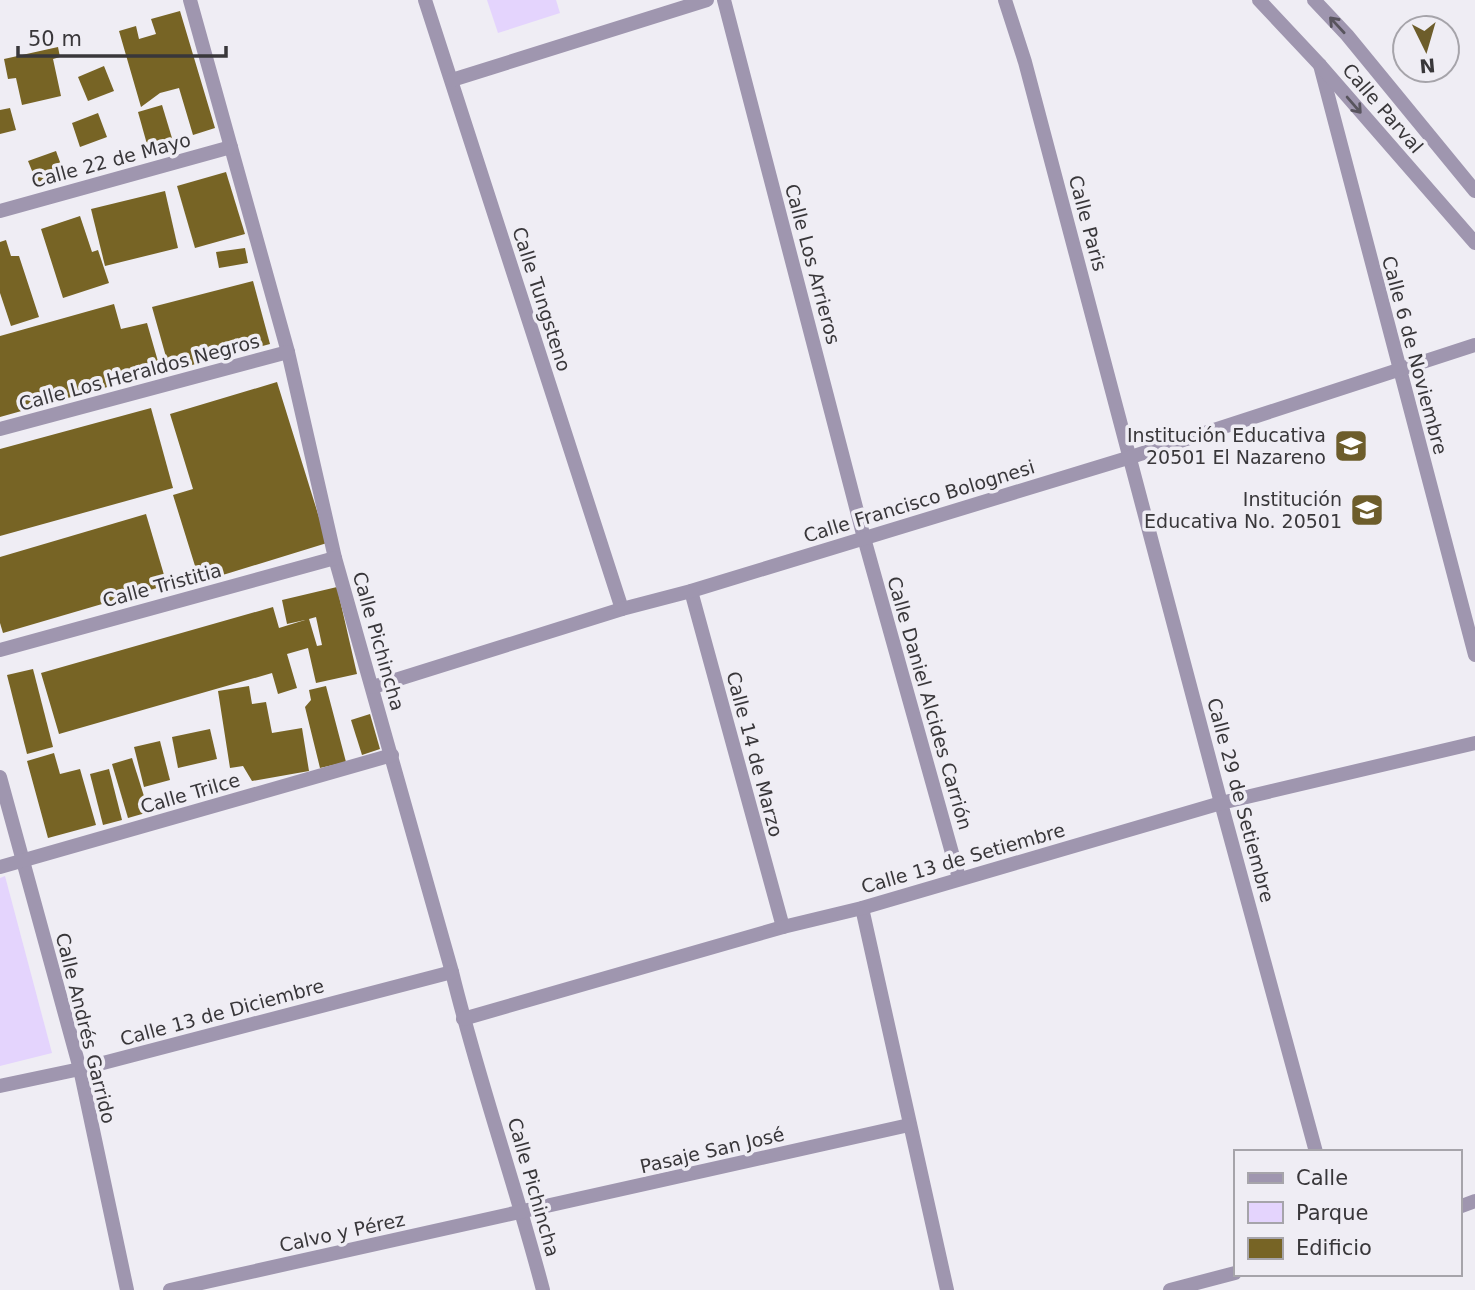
<svg xmlns="http://www.w3.org/2000/svg" width="1475" height="1290" font-family="'DejaVu Sans',sans-serif">
<style>
.green{fill:#e4d4fd}
.building{fill:#776425;fill-rule:evenodd}
.lines{fill:none;stroke-linecap:round;stroke-linejoin:round}
.minor{stroke:#9f96af;stroke-width:14}
.tertiary{stroke:#9f96af;stroke-width:14}
.oneway{stroke:#58545d}
.labels{text-anchor:middle;dominant-baseline:central;stroke-width:7;stroke-linejoin:round;paint-order:stroke}
.street-label{font-size:19px;fill:#39373a;stroke:#efedf4}
.poi-label{font-size:19px;fill:#39373a;stroke:#efedf4;text-anchor:end}
</style>
<rect width="100%" height="100%" fill="#efedf4"/>
<!-- green -->
<g class="green">
<path d="M487 0H556L560 13 498 33Z"/>
<path d="M5 876 52 1053 0 1066V878Z"/>
</g>
<!-- building -->
<g class="building">
<path d="M180 11 215 128 193 135 179 88 160 93 141 107 119 31 136 26 139 39 156 34 151 19Z"/>
<path d="M58 47 60 57 53 59 61 96 22 105 16 78 8 79 4 59Z"/>
<path d="M104 66 114 91 88 101 78 77Z"/>
<path d="M162 105 175 148 150 155 138 112Z"/>
<path d="M10 108 16 130 0 134V110Z"/>
<path d="M98 113 107 137 80 147 72 123Z"/>
<path d="M56 151 64 173 37 183 28 161Z"/>
<path d="M226 172 245 234 195 248 177 186Z"/>
<path d="M165 191 178 248 105 266 91 209Z"/>
<path d="M80 216 92 252 98 250 109 283 63 298 41 229Z"/>
<path d="M6 240 11 256H19L39 317 11 326 0 293V242Z"/>
<path d="M245 248 248 263 219 268 216 252Z"/>
<path d="M253 281 270 344 170 371 152 307Z"/>
<path d="M114 304 121 329 147 323 161 372 0 417V336Z"/>
<path d="M277 382 327 543 200 582 173 495 193 489 170 414Z"/>
<path d="M151 408 173 488 0 536V449Z"/>
<path d="M146 514 167 585 3 633 0 623V557Z"/>
<path d="M337 587 357 674 316 683 308 648 287 654 297 688 278 694 272 673 59 734 41 673 273 607 279 628 305 620 287 624 282 600ZM316 617 322 645 317 646 309 619Z"/>
<path d="M33 669 53 747 27 754 7 675Z"/>
<path d="M249 686 252 704 266 702 272 733 302 728 309 771 252 781 243 766 230 768 218 691Z"/>
<path d="M326 686 346 762 320 768 305 707 311 700 309 690Z"/>
<path d="M370 714 380 749 362 755 351 720Z"/>
<path d="M210 729 217 759 178 768 172 737Z"/>
<path d="M160 741 170 780 144 787 134 747Z"/>
<path d="M54 753 60 774 80 769 96 825 48 838 27 761Z"/>
<path d="M132 758 149 812 128 818 112 764Z"/>
<path d="M109 769 122 820 103 825 90 774Z"/>
</g>
<g class="lines">
<!-- minor -->
<g class="minor">
<path d="M190 0 288 352 335 558 452 972C478 1079 515 1183 543 1290"/>
<path d="M425 0 622 609"/>
<path d="M724 0 864 538 959 878"/>
<path d="M1005 0 1025 62 1221 803 1316 1152"/>
<path d="M1320 65 1475 655"/>
<path d="M452 80 707 0"/>
<path d="M0 211 231 147"/>
<path d="M0 429 288 352"/>
<path d="M691 591 783 927"/>
<path d="M0 650 335 558"/>
<path d="M373 687 622 609 691 591 1131 457 1475 345"/>
<path d="M0 777 80 1069 127 1290"/>
<path d="M0 867 392 755"/>
<path d="M862 908 947 1290"/>
<path d="M463 1019 783 927 862 908 1221 803 1475 743"/>
<path d="M0 1086 80 1069 452 972"/>
<path d="M1459 1207 1475 1201"/>
<path d="M170 1290 909 1125"/>
<path d="M1170 1290 1235 1273"/>
</g>
<!-- tertiary -->
<g class="tertiary">
<path d="M1259 0 1320 65 1475 243"/>
<path d="M1314 0 1347 35 1475 191"/>
</g>
</g>
<!-- one-way arrows -->
<defs><path id="oneway-shaft" d="M-6 0H5M1.5-3L5.5 0L1.5 3" fill="none" stroke-width="1.6" stroke-linecap="round" stroke-linejoin="round" transform="scale(1.75)"/></defs>
<g class="oneway">
<use href="#oneway-shaft" transform="translate(1337 25) rotate(-133)"/>
<use href="#oneway-shaft" transform="translate(1354 105) rotate(49)"/>
</g>
<!-- icons -->
<defs>
<symbol id="school-square" viewBox="-11 -11 22 22"><rect x="-9" y="-9" width="18" height="18" rx="4" fill="#6d5d2b" stroke="#efedf4"/><path d="M0-5L7-2L0 1L-7-2ZM-4 1L0 2.5L4 1V4Q0 6-4 4Z" fill="#fff"/></symbol>
</defs>
<g fill-rule="evenodd">
<use href="#school-square" x="1332" y="427" width="38" height="38"/>
<use href="#school-square" x="1348" y="491" width="38" height="38"/>
</g>
<g class="labels">
<!-- street labels -->
<g class="street-label">
<text transform="translate(1383 108) rotate(49)">Calle Parval</text>
<text transform="translate(111 160) rotate(-15)">Calle 22 de Mayo</text>
<text transform="translate(1088 223) rotate(75)">Calle Paris</text>
<text transform="translate(813 264) rotate(75)">Calle Los Arrieros</text>
<text transform="translate(542 299) rotate(72)">Calle Tungsteno</text>
<text transform="translate(1415 355) rotate(75)">Calle 6 de Noviembre</text>
<text transform="translate(139 372) rotate(-15)">Calle Los Heraldos Negros</text>
<text transform="translate(919 501) rotate(-17)">Calle Francisco Bolognesi</text>
<text transform="translate(162 585) rotate(-15)">Calle Tristitia</text>
<text transform="translate(379 641) rotate(74)">Calle Pichincha</text>
<text transform="translate(930 703) rotate(74)">Calle Daniel Alcides Carrión</text>
<text transform="translate(755 754) rotate(75)">Calle 14 de Marzo</text>
<text transform="translate(190 793) rotate(-16)">Calle Trilce</text>
<text transform="translate(1241 800) rotate(75)">Calle 29 de Setiembre</text>
<text transform="translate(963 858) rotate(-16)">Calle 13 de Setiembre</text>
<text transform="translate(222 1012) rotate(-15)">Calle 13 de Diciembre</text>
<text transform="translate(86 1028) rotate(76)">Calle Andrés Garrido</text>
<text transform="translate(712 1150) rotate(-13)">Pasaje San José</text>
<text transform="translate(534 1187) rotate(74)">Calle Pichincha</text>
<text transform="translate(342 1232) rotate(-12)">Calvo y Pérez</text>
</g>
<!-- poi labels -->
<g class="poi-label">
<text x="1326" y="435">Institución Educativa<tspan x="1326" dy="22">20501 El Nazareno</tspan></text>
<text x="1342" y="499">Institución<tspan x="1342" dy="22">Educativa No. 20501</tspan></text>
</g>
</g>
<!-- legend -->
<rect x="1234" y="1150" width="228" height="126" fill="#efedf4" stroke="#a6a4aa" stroke-width="2"/>
<rect x="1248" y="1173" width="35" height="10" fill="#9f96af" stroke="#a6a4aa" stroke-width="2"/>
<text x="1296" y="1185" font-size="21" fill="#39373a">Calle</text>
<rect x="1248" y="1202" width="35" height="21" fill="#e4d4fd" stroke="#a6a4aa" stroke-width="2"/>
<text x="1296" y="1220" font-size="21" fill="#39373a">Parque</text>
<rect x="1248" y="1238" width="35" height="21" fill="#776425" stroke="#a6a4aa" stroke-width="2"/>
<text x="1296" y="1255" font-size="21" fill="#39373a">Edificio</text>
<!-- north arrow -->
<g transform="translate(1426 49) rotate(175)"><circle r="33" fill="#efedf4" stroke="#a6a4aa" stroke-width="2"/>
<path d="M0-5L12 26L0 18L-12 26Z" fill="#6d5d2b"/>
<text y="-10" font-size="19" font-weight="bold" text-anchor="middle" fill="#39373a">N</text>
</g>
<!-- scale -->
<path d="M18 46v10h208v-10" fill="none" stroke="#39373a" stroke-width="3.5"/>
<text x="28" y="46" font-size="21" fill="#39373a" stroke="#efedf4" stroke-width="5" paint-order="stroke">50 m</text>
</svg>
